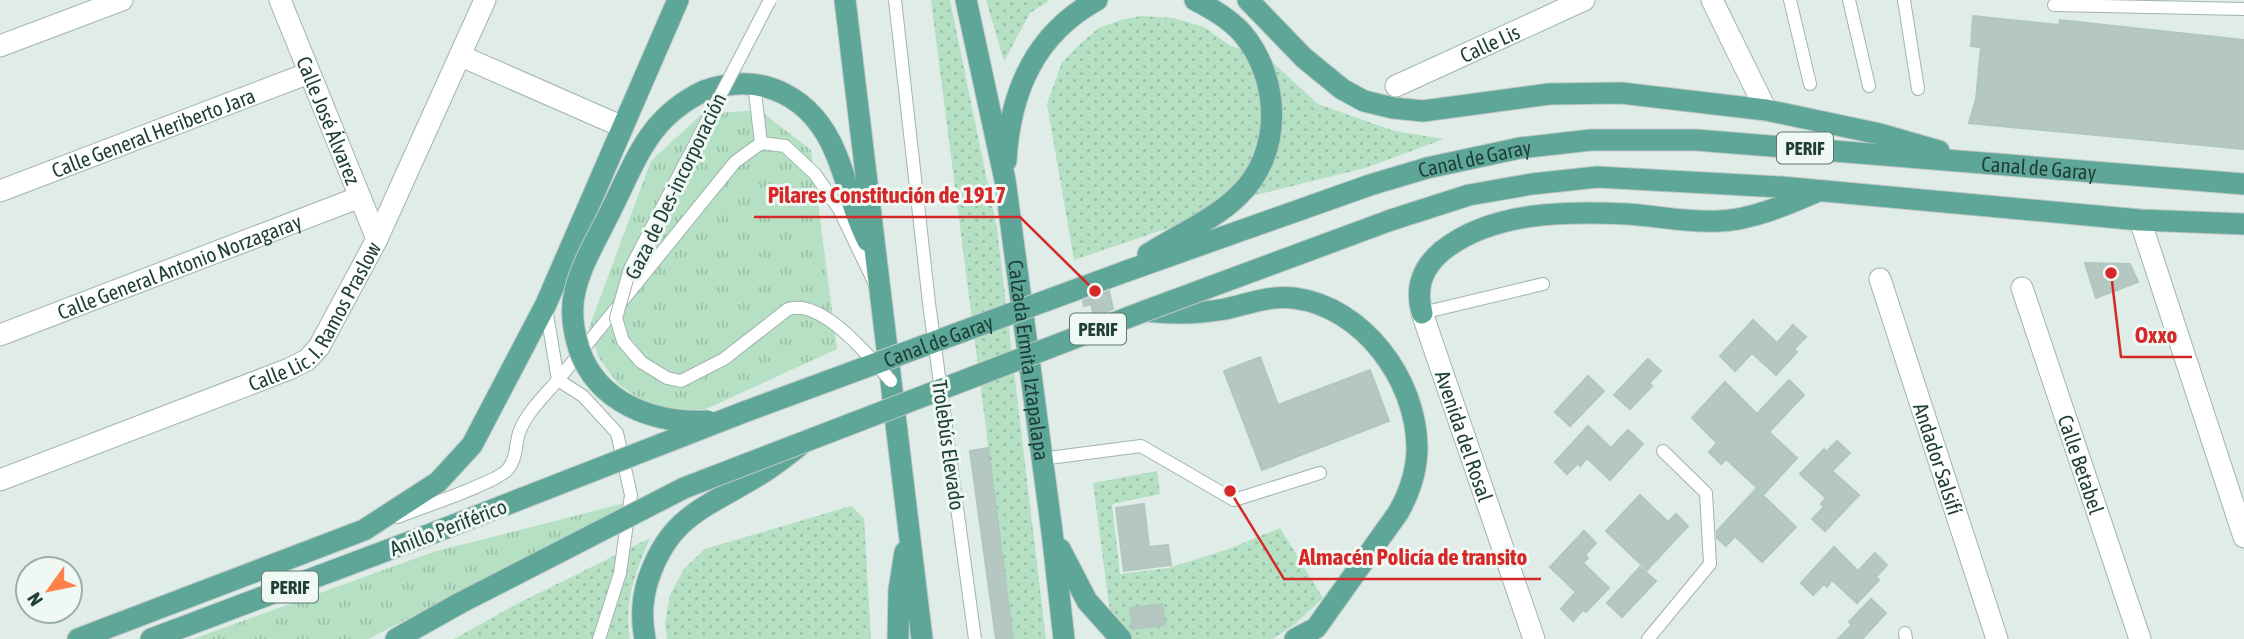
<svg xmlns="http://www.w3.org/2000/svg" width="2244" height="639" font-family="'Asap Condensed',sans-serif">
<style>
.grass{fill:url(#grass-dots)}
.park{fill:url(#park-tufts)}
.building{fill:#b4c7c0;stroke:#b1c6bf;stroke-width:2}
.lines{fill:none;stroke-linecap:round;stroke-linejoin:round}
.service-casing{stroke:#a1b4af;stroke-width:14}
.minor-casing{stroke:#a1b4af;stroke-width:23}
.tertiary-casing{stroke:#a1b4af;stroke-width:23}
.primary-casing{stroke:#c0c9c7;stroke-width:23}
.service{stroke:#fff;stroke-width:12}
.minor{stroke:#fff;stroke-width:21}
.tertiary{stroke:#fff;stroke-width:21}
.primary{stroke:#5ea798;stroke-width:21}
.service-bridge-casing{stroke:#a1b4af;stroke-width:14;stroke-linecap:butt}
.primary-bridge-casing{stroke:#c0c9c7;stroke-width:23;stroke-linecap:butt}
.service-bridge{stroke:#fff;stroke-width:12}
.primary-bridge{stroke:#5ea798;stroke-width:21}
.labels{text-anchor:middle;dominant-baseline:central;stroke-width:6;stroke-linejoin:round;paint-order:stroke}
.shield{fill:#f0f8f4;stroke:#5d7670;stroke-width:2}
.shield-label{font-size:19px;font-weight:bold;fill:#1e3e37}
.street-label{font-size:21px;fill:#1e3e37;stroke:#f0f8f4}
.leader{fill:none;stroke:#d62828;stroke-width:2.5}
.callout-dot{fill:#d62828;stroke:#f0f8f4;stroke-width:2.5}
.callout-label{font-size:23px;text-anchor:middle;font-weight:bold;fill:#d62828;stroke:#f0f8f4;stroke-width:6;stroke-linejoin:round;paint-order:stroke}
</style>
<defs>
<pattern id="grass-dots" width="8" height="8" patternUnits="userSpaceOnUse" patternTransform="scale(1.75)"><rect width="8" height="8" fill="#b5e0c3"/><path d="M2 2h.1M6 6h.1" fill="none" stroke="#9bc1a8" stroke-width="1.8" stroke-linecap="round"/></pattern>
<pattern id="park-tufts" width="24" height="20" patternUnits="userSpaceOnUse" patternTransform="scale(1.75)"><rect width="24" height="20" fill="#b5e0c3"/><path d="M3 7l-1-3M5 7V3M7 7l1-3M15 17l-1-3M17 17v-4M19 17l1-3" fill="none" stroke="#9bc1a8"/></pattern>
</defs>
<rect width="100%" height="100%" fill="#dfece7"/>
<!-- grass -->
<g class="grass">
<path d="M931 0H950L997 229 1046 639H1013Z"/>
<path d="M986 0H1050L1030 13 1004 61Z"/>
<path d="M1141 16 1174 18 1204 27 1229 45 1270 60 1318 104 1394 131 1444 139 1365 168 1223 203 1204 216 1074 260 1047 104 1062 62 1082 42 1099 28 1121 20Z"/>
<path d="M1157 471 1160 494 1112 504 1120 574 1168 568 1226 550 1280 528 1323 598 1295 624 1273 639H1131L1111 620 1093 483Z"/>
<path d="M851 506 864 518 871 639H667L665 624 670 595 684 569 705 549Z"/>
<path d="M650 538C635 573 624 600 630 639H454L513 606Z"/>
</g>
<!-- park -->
<g class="park">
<path d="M759 110 811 150 837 349 706 409 675 410 644 402 618 384 599 358 589 328 651 161 702 114Z"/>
<path d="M645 498 368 639H193L433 552Z"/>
</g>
<!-- building -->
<g class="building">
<path d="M1973 16 2059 25 2060 20 2244 40V149L1969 123 1976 99 1981 47 1971 46Z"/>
<path d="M2085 263 2130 264 2138 282 2096 298Z"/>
<path d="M1109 291 1113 309 1094 317 1091 304 1084 306 1083 301Z"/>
<path d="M1753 320 1777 343 1793 325 1806 337 1794 349 1797 352 1776 375 1752 353 1735 371 1720 356Z"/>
<path d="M1260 357 1278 405 1370 370 1389 421 1262 470 1224 371Z"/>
<path d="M1648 359 1661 371 1649 383 1652 386 1630 409 1614 395Z"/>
<path d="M1588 376 1604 391 1570 426 1555 412Z"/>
<path d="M1789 380 1804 395 1769 432 1797 458 1764 494 1726 459 1721 464 1709 452 1717 443 1692 418 1725 382 1757 414Z"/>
<path d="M1588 426 1611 448 1628 430 1643 444 1610 480 1587 458 1580 466 1578 463 1567 474 1555 462Z"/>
<path d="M1837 441 1850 453 1832 471 1859 495 1825 531 1812 519 1824 507 1821 504 1826 498 1800 474 1824 449 1826 452Z"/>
<path d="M988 448 1013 639H996L970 451Z"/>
<path d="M1756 489 1796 527 1762 562 1735 536 1726 546 1717 538V531Z"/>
<path d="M1640 495 1668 522 1676 514 1688 526 1647 570 1606 531Z"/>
<path d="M1144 504 1149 547 1168 545 1171 565 1124 571 1116 508Z"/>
<path d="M1584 531 1596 543 1585 555 1588 558 1583 563 1609 588 1586 612 1583 610 1573 621 1561 609 1576 592 1550 567Z"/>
<path d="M1834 547 1858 571 1875 553 1887 565 1876 577 1879 580 1857 603 1832 580 1827 587 1824 584 1813 595 1801 583Z"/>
<path d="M1640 567 1656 581 1622 617 1607 603Z"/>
<path d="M1871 599 1886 613 1862 639H1838L1852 625 1849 622Z"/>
<path d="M1162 604 1165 625 1133 629 1130 608Z"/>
</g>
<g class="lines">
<defs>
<g id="service">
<path d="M1790 0 1810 84"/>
<path d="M1849 0 1869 86"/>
<path d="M1904 0 1918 89"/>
<path d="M2054 5 2244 9"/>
<path d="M754 84 761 143 785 146 815 174 839 209 874 282"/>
<path d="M546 308 558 380 583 396 617 433 631 495 620 573 599 639"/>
<path d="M1422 313 1543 284"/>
<path d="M1041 459 1141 446 1234 500 1320 473"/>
<path d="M398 517C417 509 499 482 508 469 517 458 515 446 519 433 526 413 544 396 558 380L735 162 761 143"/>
<path d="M1905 633 1906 639"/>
<path d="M1648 639 1710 564 1706 493 1663 451"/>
</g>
<g id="minor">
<path id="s1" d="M280 0 377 239"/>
<path d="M0 46 122 0"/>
<path d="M461 56 623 127"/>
<path id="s2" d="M1396 86 1584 0"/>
<path id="s3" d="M0 191 309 73"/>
<path d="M2140 220 2244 537"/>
<path id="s4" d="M1880 279 1997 639"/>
<path id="s5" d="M2022 288 2140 639"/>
<path id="s6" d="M0 335 360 197"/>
<path id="s7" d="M0 480 289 369 307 360 319 347 377 239 485 0"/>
</g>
<g id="tertiary">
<path d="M1712 0 1766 110"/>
<path id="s8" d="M1422 313 1534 639"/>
</g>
<g id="primary">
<path d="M845 0 922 639"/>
<path id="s9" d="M966 0 1005 180 1052 532 1064 639"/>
<path d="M1248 0 1304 58 1342 89 1364 101 1393 108 1423 111 1549 94 1621 93 1766 110 1880 134 1939 151"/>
<path d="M704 91C762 70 813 97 836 154 848 182 853 213 868 241"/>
<path d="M1006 161C1010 91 1035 34 1097 0"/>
<path d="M1391 220 1469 195 1532 184 1597 177 1781 187 2140 220 2244 224"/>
<path d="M1148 254C1176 236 1215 219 1238 196 1283 154 1281 80 1243 34 1230 19 1213 9 1195 0"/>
<path id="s10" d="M1124 272 1370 185 1427 168 1520 148 1591 140H1696L2244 184"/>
<path d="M1145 311C1172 314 1198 314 1225 309 1248 304 1270 295 1294 298 1363 307 1416 379 1417 447 1417 471 1410 492 1398 513L1316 628 1295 639"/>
<path d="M1422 313C1415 288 1422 268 1442 251 1492 211 1567 211 1628 214 1658 216 1689 223 1719 221 1751 220 1786 205 1816 192"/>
<path d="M1060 549 1087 601 1121 639"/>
<path d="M78 639 364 530 438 482 472 445 546 304 678 0"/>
<path d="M151 639 428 535"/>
<path d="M396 639 460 603"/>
<path d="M645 639C641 619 642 599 648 580 669 517 703 509 754 478 770 469 784 458 799 446"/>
<path d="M898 639 899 590 905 552"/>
</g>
</defs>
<!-- service casing -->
<use href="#service" class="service-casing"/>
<!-- minor casing -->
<use href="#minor" class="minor-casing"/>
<!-- tertiary casing -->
<use href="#tertiary" class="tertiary-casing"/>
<!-- primary casing -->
<use href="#primary" class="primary-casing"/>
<!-- service -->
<use href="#service" class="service"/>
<!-- minor -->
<use href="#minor" class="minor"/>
<!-- tertiary -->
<use href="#tertiary" class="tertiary"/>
<!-- primary -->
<use href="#primary" class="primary"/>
<defs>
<g id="service-bridge">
<path d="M770 0 630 269 616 318 623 341 641 362 667 378 681 381 724 359 788 309C823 298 870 358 891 381"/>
<path d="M895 0 929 303 975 639"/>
</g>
<g id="primary-bridge">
<path d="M704 91C651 116 638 155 614 204 601 232 582 261 575 291 570 311 573 330 579 349 598 404 655 424 708 421"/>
<path id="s11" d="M428 535 744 412 1124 272"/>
<path d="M460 603 684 488 1145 311 1391 220"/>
</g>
</defs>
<!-- service-bridge casing -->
<use href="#service-bridge" class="service-bridge-casing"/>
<!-- primary-bridge casing -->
<use href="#primary-bridge" class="primary-bridge-casing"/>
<!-- service-bridge -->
<use href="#service-bridge" class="service-bridge"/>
<!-- primary-bridge -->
<use href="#primary-bridge" class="primary-bridge"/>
</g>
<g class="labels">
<!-- shield labels -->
<g class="shield">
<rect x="1777" y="132.5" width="56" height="31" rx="5"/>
<rect x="1070" y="313.5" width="56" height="31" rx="5"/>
<rect x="262" y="571.5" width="56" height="31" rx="5"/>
</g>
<g class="shield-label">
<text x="1805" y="148">PERIF</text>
<text x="1098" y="329">PERIF</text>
<text x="290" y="587">PERIF</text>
</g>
<!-- street labels -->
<g class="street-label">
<text stroke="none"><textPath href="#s2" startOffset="103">Calle Lis</textPath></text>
<text stroke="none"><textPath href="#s1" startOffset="130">Calle José Álvarez</textPath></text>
<text stroke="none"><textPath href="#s3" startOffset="164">Calle General Heriberto Jara</textPath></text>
<text stroke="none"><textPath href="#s10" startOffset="369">Canal de Garay</textPath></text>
<text stroke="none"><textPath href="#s10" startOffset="936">Canal de Garay</textPath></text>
<text transform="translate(675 186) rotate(-64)">Gaza de Des-incorporación</text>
<text stroke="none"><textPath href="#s6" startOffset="192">Calle General Antonio Norzagaray</textPath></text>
<text stroke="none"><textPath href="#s7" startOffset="366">Calle Lic. I. Ramos Praslow</textPath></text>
<text stroke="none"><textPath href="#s11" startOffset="546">Canal de Garay</textPath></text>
<text stroke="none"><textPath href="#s9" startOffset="366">Calzada Ermita Iztapalapa</textPath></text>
<text stroke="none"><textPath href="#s8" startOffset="130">Avenida del Rosal</textPath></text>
<text transform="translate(949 445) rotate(82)">Trolebús Elevado</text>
<text stroke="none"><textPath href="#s4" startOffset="189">Andador Salsifí</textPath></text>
<text stroke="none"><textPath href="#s5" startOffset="186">Calle Betabel</textPath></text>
<text transform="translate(448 527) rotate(-21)">Anillo Periférico</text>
</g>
</g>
<!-- callouts -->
<path class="leader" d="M1095 291L1020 217H754M2111 273L2121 357H2192M1230 491L1284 579H1541"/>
<g class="callout-dot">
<circle cx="1095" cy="291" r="7"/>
<circle cx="2111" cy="273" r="7"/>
<circle cx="1230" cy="491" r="7"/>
</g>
<g class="callout-label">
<text x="887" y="203">Pilares Constitución de 1917</text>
<text x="2156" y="343">Oxxo</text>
<text x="1413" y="565">Almacén Policía de transito</text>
</g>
<!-- north arrow -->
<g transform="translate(49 590) rotate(237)"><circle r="33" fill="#f0f8f4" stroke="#9caea8" stroke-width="2"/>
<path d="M0-5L12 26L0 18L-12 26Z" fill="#ff814a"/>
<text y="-10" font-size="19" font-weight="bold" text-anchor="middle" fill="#1e3e37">N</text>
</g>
</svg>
